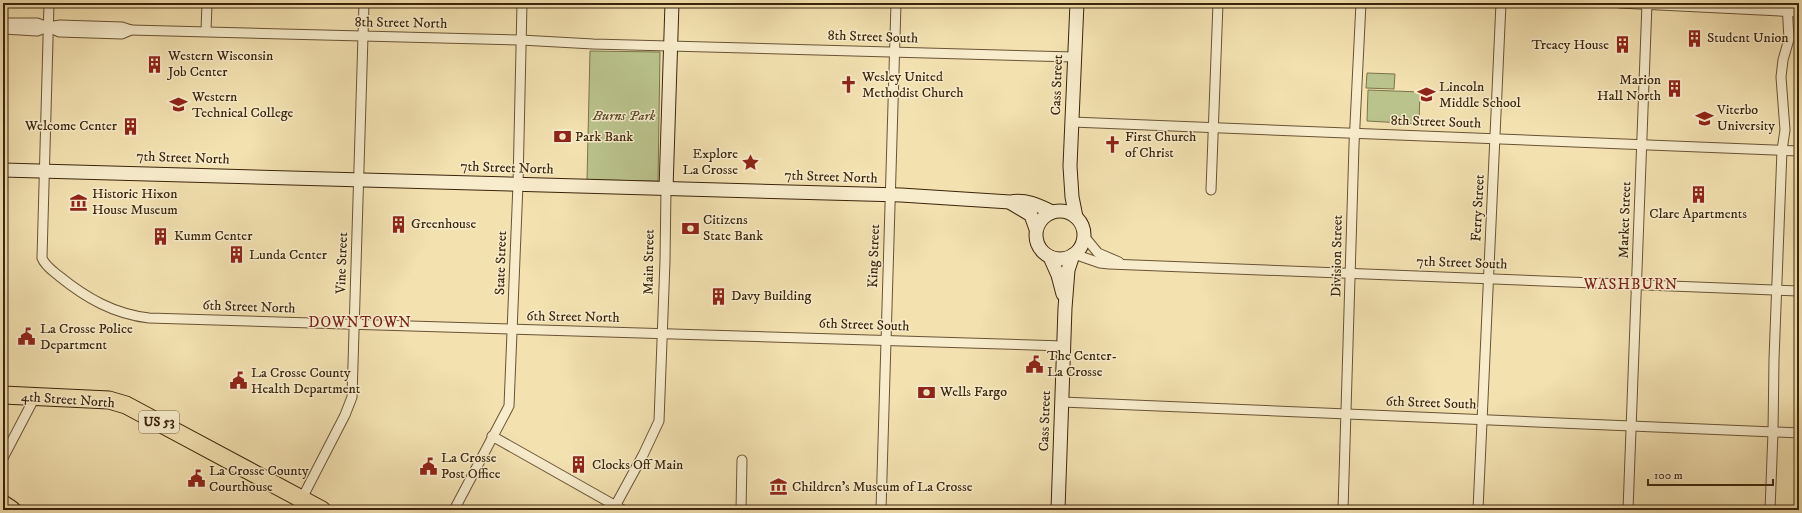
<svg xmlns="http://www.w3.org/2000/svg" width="1802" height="513" font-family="'IM FELL DW Pica',serif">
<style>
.green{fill:#bac38c;stroke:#7a744b}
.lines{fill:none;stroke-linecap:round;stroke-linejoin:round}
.street-casing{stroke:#695334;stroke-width:11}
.secondary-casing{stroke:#3b240a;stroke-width:15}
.highway-casing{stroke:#3b240a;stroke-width:19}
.street{stroke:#f7eccc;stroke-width:9}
.secondary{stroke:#f7eccc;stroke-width:13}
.highway{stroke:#f3e1b0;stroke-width:17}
.labels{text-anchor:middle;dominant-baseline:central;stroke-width:3;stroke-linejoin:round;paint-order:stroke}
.shield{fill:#f7eccc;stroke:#736044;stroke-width:1}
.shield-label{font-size:13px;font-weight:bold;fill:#3b240a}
.street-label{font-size:14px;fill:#3b240a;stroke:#f7eccc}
.poi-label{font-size:14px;fill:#3b240a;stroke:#f7eccc;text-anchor:start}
.park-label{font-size:14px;font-style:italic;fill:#5b4c2a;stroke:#f7eccc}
.neighbourhood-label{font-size:15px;letter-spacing:1px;fill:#7a1f14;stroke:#f7eccc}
</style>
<rect width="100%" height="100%" fill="#f3e1b0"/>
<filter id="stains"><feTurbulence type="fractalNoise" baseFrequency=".005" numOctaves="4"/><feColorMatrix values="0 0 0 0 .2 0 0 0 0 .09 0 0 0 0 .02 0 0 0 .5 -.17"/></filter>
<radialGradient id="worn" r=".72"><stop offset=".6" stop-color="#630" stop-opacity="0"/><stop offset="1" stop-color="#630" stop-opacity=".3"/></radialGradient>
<!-- green -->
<g class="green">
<path d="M590 51 660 52 658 181 587 180Z"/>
<path d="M1367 73 1395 74 1394 89 1366 88Z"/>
<path d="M1368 90 1420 92 1419 124 1367 121Z"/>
</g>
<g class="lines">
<defs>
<g id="street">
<path d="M49 3 42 258C45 266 53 271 59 276 86 298 114 314 149 318L1064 346"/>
<path d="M1619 3 1799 12"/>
<path d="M3 23H37L48 27 37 31 3 29"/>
<path d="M60 25 122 27 131 30 122 34 59 32 48 27Z"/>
<path d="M131 30 521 40 593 44 1074 57"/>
<path d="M206 31 207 3"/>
<path d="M1072 122 1799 151"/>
<path d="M1211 190 1218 3"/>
<path d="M1084 236 1098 253 1119 262"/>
<path d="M1074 254 1100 263 1109 264 1799 291"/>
<path d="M1062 402 1799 433"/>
<path d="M492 436 623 510"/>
<path d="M3 458 35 397"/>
<path d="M296 510 345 415 352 397 364 3"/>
<path d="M454 510 509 406 518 184 522 3"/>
<path d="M613 510 643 455 659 421 665 261 666 189"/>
<path d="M741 510 742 460"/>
<path d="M881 510 896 3"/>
<path d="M1343 510 1354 145 1361 3"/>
<path d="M1478 510 1501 3"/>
<path d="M1628 510 1647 3"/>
<path d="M1770 510 1773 432 1774 359 1782 150 1785 130 1781 77 1783 60 1789 39 1787 3"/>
</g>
<g id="secondary">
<path d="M3 170 901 195 1010 202C1025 199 1038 205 1052 212"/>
<path d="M666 189 672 3"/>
<path d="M1011 203 1031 215 1036 229"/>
<circle cx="1060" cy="235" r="24"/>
<path d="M1076 217 1072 197 1070 166 1077 3"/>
<path d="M1050 257 1058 275 1063 294"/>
<path d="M1058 510 1065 308 1068 270 1073 255"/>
</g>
<g id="highway">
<path d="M3 395 109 400 126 405 322 510"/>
<path d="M3 504 12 510"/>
</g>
</defs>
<!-- street casing -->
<use href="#street" class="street-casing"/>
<!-- secondary casing -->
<use href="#secondary" class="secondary-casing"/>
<!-- highway casing -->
<use href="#highway" class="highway-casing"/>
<!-- street -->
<use href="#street" class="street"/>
<!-- secondary -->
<use href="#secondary" class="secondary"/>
<!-- highway -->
<use href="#highway" class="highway"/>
</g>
<!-- icons -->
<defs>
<symbol id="building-bare" viewBox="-9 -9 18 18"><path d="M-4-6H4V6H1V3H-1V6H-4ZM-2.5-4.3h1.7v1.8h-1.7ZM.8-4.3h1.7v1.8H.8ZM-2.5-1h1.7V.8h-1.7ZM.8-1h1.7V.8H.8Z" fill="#8f2418" stroke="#f7eccc" stroke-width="2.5" paint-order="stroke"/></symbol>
<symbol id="church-bare" viewBox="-9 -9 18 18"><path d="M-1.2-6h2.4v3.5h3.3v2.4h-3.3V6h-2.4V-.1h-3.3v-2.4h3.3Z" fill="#8f2418" stroke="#f7eccc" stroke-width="2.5" paint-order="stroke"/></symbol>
<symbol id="school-bare" viewBox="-9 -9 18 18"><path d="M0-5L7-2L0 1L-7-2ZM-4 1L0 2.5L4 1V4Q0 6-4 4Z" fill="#8f2418" stroke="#f7eccc" stroke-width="2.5" paint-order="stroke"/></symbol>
<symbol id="university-bare" viewBox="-9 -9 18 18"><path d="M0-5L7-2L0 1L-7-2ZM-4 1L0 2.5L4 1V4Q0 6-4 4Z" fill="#8f2418" stroke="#f7eccc" stroke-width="2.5" paint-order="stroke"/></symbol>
<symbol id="bank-bare" viewBox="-9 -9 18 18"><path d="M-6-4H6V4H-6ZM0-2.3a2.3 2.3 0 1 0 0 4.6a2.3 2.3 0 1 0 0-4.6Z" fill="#8f2418" stroke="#f7eccc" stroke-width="2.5" paint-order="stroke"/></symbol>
<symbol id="sight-bare" viewBox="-9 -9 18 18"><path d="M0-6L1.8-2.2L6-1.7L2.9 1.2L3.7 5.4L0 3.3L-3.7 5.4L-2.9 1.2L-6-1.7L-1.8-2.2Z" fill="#8f2418" stroke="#f7eccc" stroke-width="2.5" paint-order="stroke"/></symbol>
<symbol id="museum-bare" viewBox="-9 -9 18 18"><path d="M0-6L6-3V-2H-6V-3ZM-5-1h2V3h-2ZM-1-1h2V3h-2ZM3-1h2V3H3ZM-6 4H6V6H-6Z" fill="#8f2418" stroke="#f7eccc" stroke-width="2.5" paint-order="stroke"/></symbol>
<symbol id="civic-bare" viewBox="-9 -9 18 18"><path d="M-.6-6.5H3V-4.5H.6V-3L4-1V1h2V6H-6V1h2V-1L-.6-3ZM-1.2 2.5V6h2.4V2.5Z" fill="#8f2418" stroke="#f7eccc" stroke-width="2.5" paint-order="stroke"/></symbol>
</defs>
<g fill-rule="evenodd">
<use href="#building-bare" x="1682" y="26" width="25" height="25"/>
<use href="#building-bare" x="1610" y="32" width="25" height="25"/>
<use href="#building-bare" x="142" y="52" width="25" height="25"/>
<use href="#church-bare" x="836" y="72" width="25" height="25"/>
<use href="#building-bare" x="1662" y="76" width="25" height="25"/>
<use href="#school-bare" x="1414" y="82" width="25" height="25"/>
<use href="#university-bare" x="166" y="92" width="25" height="25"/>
<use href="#university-bare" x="1692" y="106" width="25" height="25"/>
<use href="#building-bare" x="118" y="114" width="25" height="25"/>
<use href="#bank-bare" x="550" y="124" width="25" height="25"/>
<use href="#church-bare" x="1100" y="132" width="25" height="25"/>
<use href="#sight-bare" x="738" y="150" width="25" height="25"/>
<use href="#building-bare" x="1686" y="182" width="25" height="25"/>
<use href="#museum-bare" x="66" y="190" width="25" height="25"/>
<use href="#building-bare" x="386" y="212" width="25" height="25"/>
<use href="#bank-bare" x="678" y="216" width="25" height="25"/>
<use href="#building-bare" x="148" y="224" width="25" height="25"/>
<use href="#building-bare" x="224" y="242" width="25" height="25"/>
<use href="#building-bare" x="706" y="284" width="25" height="25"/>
<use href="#civic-bare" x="14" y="324" width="25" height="25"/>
<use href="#civic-bare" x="1022" y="352" width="25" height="25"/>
<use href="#civic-bare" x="226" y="368" width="25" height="25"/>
<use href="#bank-bare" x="914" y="380" width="25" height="25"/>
<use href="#building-bare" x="566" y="452" width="25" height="25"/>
<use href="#civic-bare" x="416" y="454" width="25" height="25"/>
<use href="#civic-bare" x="184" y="466" width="25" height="25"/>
<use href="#museum-bare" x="766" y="474" width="25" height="25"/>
</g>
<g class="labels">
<!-- shield labels -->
<rect class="shield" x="139" y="411" width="40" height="22" rx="3"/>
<g class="shield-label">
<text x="159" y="422">US 53</text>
</g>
<!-- street labels -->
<g class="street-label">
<text transform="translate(401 23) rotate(1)">8th Street North</text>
<text transform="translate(873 37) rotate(2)">8th Street South</text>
<text transform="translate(1057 85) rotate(-88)">Cass Street</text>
<text transform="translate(1436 122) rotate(2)">8th Street South</text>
<text transform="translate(183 158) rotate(2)">7th Street North</text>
<text transform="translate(507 168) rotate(2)">7th Street North</text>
<text transform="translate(831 177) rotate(2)">7th Street North</text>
<text transform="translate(1478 208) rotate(-87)">Ferry Street</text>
<text transform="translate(1625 220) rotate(-88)">Market Street</text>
<text transform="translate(874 256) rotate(-88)">King Street</text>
<text transform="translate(1337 256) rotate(-89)">Division Street</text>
<text transform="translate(649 262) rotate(-89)">Main Street</text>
<text transform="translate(342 263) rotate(-88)">Vine Street</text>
<text transform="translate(501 263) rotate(-88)">State Street</text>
<text transform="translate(1462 263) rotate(2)">7th Street South</text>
<text transform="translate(249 307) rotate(2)">6th Street North</text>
<text transform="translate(573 317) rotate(1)">6th Street North</text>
<text transform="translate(864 325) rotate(2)">6th Street South</text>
<text transform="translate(68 400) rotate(4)">4th Street North</text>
<text transform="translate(1431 403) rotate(2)">6th Street South</text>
<text transform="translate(1045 421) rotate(-88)">Cass Street</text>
</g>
<!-- poi labels -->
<g class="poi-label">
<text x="1707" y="38">Student Union</text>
<text x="1609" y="45" text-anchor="end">Treacy House</text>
<text x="168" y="56">Western Wisconsin<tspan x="168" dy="16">Job Center</tspan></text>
<text x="862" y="77">Wesley United<tspan x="862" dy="16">Methodist Church</tspan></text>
<text x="1661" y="80" text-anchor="end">Marion<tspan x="1661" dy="16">Hall North</tspan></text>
<text x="1439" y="87">Lincoln<tspan x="1439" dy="16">Middle School</tspan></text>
<text x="192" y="97">Western<tspan x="192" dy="16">Technical College</tspan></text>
<text x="1717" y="110">Viterbo<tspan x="1717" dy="16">University</tspan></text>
<text x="117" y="126" text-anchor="end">Welcome Center</text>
<text x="575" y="137">Park Bank</text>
<text x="1125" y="137">First Church<tspan x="1125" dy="16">of Christ</tspan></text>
<text x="738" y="154" text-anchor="end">Explore<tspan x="738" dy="16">La Crosse</tspan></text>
<text x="92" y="194">Historic Hixon<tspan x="92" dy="16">House Museum</tspan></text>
<text x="1698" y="214" text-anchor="middle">Clare Apartments</text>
<text x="703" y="220">Citizens<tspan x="703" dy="16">State Bank</tspan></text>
<text x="411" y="224">Greenhouse</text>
<text x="174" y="236">Kumm Center</text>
<text x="249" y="255">Lunda Center</text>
<text x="731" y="296">Davy Building</text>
<text x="40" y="329">La Crosse Police<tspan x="40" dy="16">Department</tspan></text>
<text x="1047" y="356">The Center-<tspan x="1047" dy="16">La Crosse</tspan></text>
<text x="251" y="373">La Crosse County<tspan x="251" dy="16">Health Department</tspan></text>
<text x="940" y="392">Wells Fargo</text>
<text x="441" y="458">La Crosse<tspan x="441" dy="16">Post Office</tspan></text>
<text x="592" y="465">Clocks Off Main</text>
<text x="209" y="471">La Crosse County<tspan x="209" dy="16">Courthouse</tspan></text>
<text x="792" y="487">Children's Museum of La Crosse</text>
</g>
<!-- park labels -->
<g class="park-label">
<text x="624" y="116">Burns Park</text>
</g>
<!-- neighbourhood labels -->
<g class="neighbourhood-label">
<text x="1631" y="284">WASHBURN</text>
<text x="360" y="322">DOWNTOWN</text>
</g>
</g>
<!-- margin -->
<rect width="1802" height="513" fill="none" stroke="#f3e1b0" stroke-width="16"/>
<rect x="4" y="4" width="1794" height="505" fill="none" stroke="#3b240a" stroke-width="2"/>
<rect x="8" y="8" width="1786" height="497" fill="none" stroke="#3b240a"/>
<!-- scale -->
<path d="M1648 479v6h125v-6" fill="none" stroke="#3b240a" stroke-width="2"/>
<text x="1654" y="479" font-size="12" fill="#3b240a" stroke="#f7eccc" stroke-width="3" paint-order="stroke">100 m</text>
<rect width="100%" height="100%" filter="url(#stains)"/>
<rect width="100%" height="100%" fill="url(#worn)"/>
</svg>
